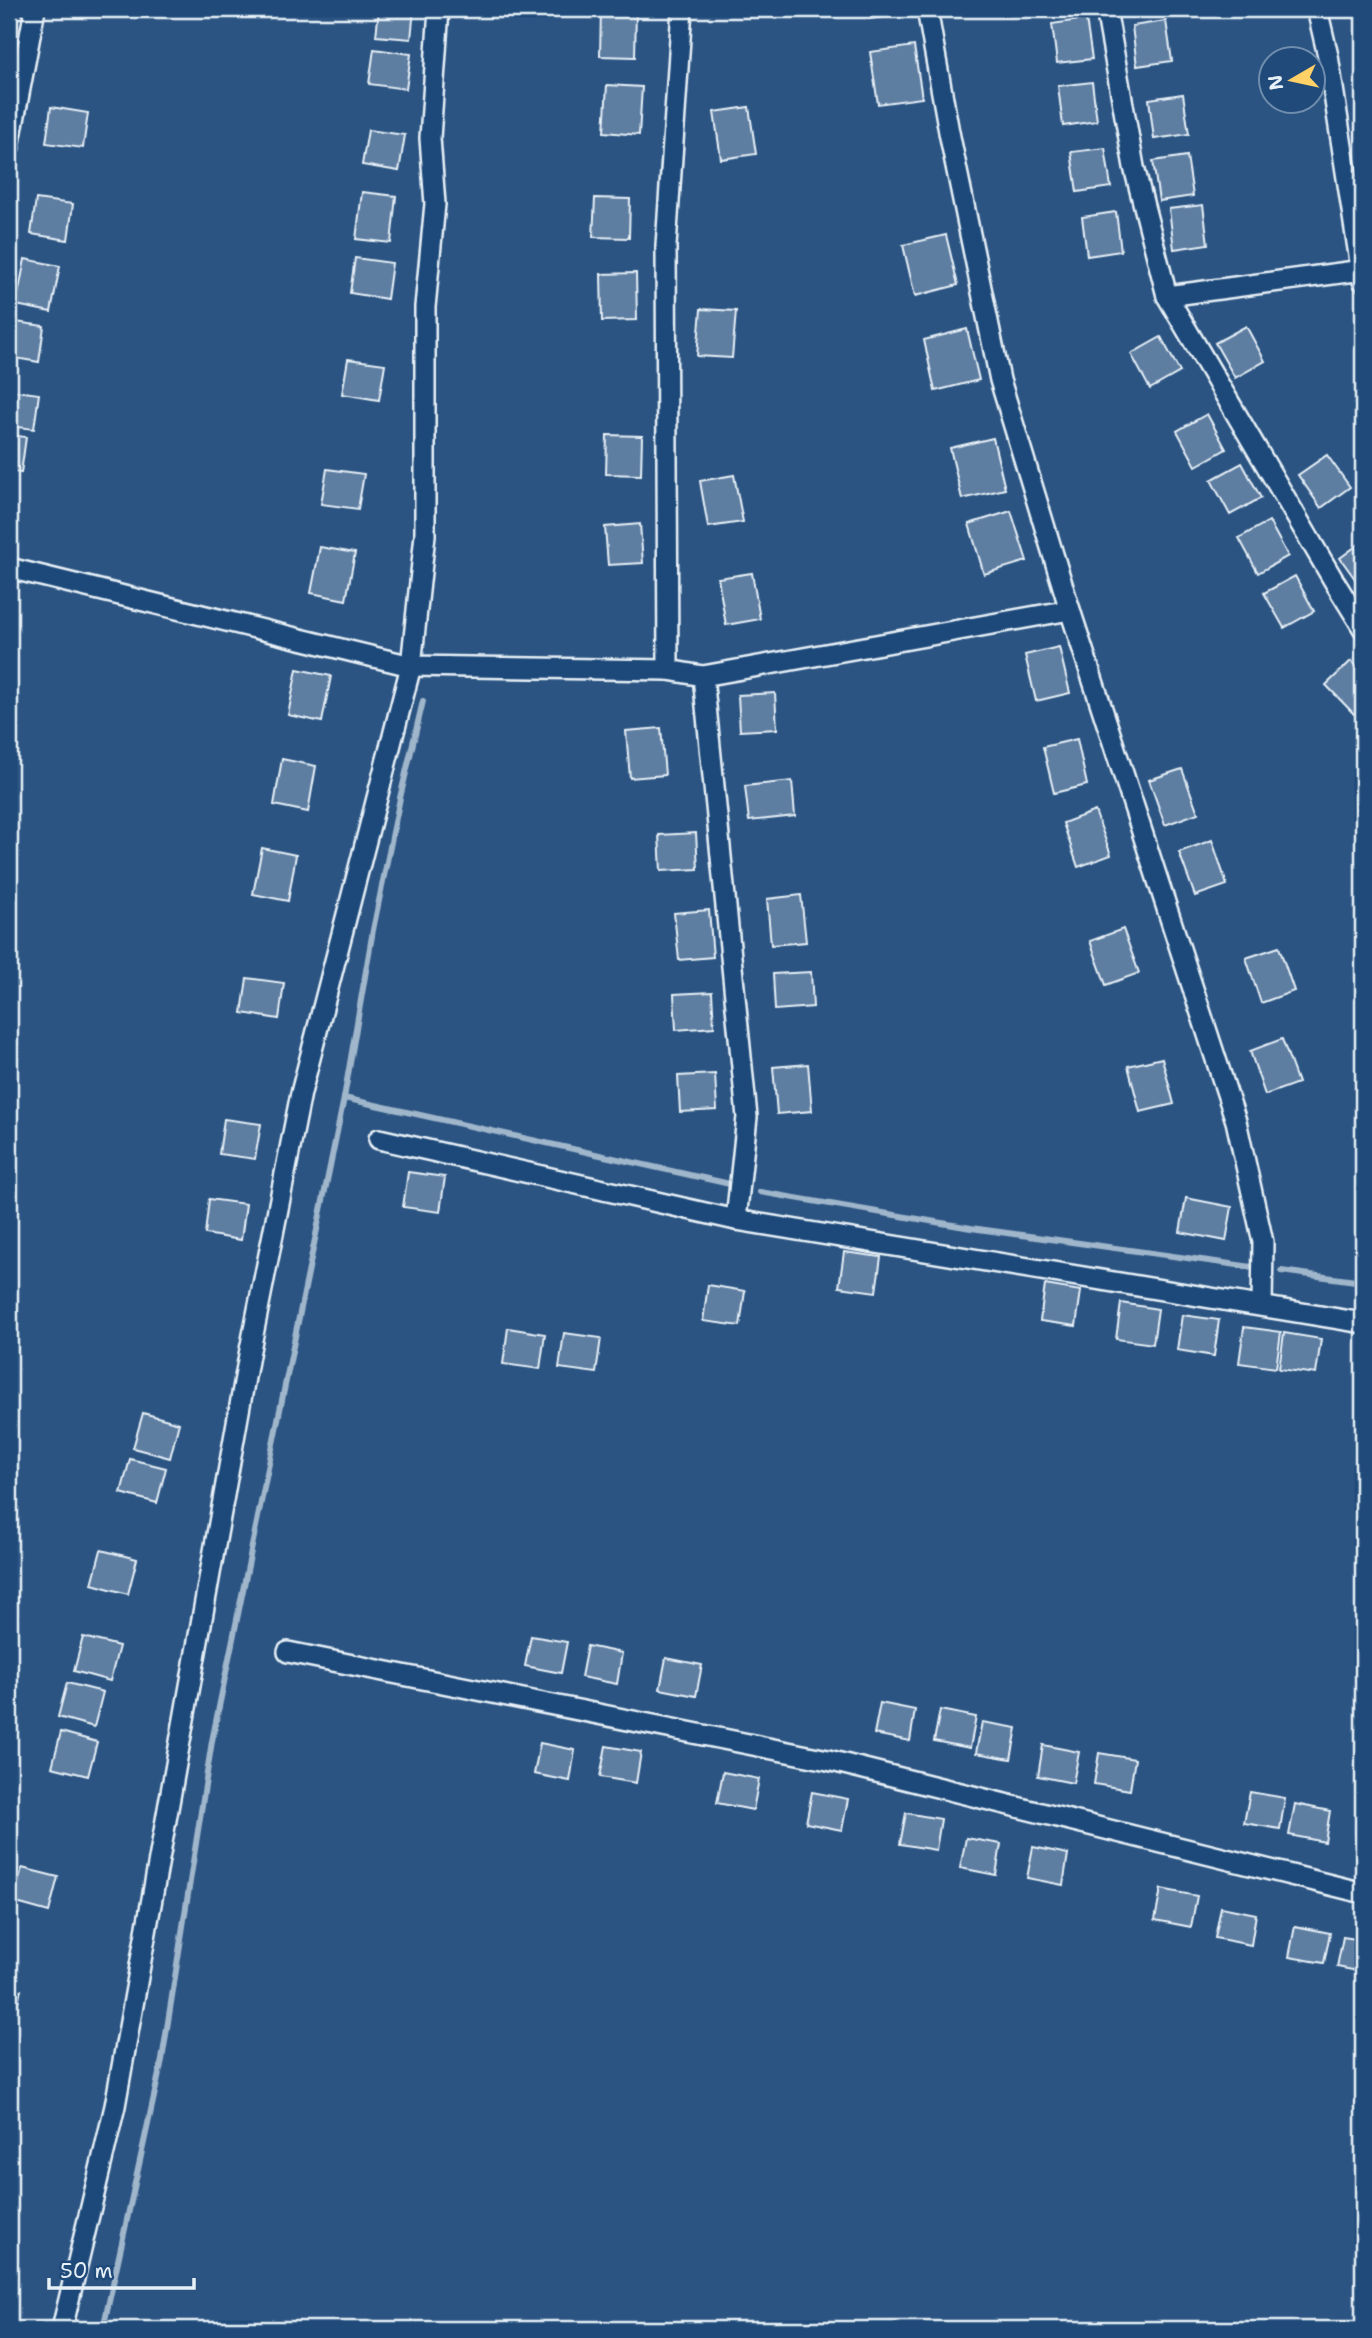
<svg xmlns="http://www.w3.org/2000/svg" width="1372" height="2338" font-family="'Shantell Sans',sans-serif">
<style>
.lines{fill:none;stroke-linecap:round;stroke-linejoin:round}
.stream{stroke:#a0b6cb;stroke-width:6}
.building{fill:#5d7da1;stroke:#e8f1f8;stroke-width:2}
.minor-casing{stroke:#e8f1f8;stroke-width:24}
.minor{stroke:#1f4a7a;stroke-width:19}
</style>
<rect width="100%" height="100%" fill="#2b5482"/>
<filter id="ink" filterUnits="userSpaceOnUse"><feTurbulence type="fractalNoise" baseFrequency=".0143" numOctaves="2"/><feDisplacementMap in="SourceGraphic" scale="14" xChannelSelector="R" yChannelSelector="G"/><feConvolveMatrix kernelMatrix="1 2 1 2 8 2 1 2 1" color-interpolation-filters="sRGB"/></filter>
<g filter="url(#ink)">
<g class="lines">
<!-- stream -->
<g class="stream">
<path d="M344 1098 730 1184"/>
<path d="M760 1192 971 1228 1252 1267"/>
<path d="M1281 1271 1363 1282"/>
<path d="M103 2329 162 2060 212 1741 344 1098 373 930 400 798 423 701"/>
</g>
</g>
<!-- building -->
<g class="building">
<path d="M379 9H414L411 39 376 36Z"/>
<path d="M601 9 636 10 635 57 600 56Z"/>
<path d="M868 9H913V13L869 19Z"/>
<path d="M1131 9H1165L1166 10 1132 15Z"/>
<path d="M1086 19 1092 59 1057 63 1052 24Z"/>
<path d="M1166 21 1172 61 1137 66 1132 26Z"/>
<path d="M914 46 922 98 878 104 870 52Z"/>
<path d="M374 49 411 54 406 89 369 84Z"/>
<path d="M1092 82 1097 121 1063 126 1058 86Z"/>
<path d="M607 85 642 87 639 135 604 132Z"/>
<path d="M1183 94 1189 134 1154 139 1149 99Z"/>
<path d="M51 107 88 113 83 148 46 143Z"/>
<path d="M749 107 756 154 721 159 714 112Z"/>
<path d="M368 130 405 135 399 171 362 165Z"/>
<path d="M1105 148 1111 187 1077 192 1071 152Z"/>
<path d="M1187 156 1193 196 1159 201 1153 161Z"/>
<path d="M362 192 396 196 391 243 356 239Z"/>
<path d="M595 198 630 199 629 238 593 237Z"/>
<path d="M36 199 73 204 68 240 31 234Z"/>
<path d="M1203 205 1208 244 1174 249 1169 209Z"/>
<path d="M1116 212 1121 251 1087 256 1082 217Z"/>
<path d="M946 235 958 285 915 296 903 245Z"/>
<path d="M355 258 392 263 387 299 350 293Z"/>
<path d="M25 259 60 266 51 312 16 305Z"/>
<path d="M636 273 637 320 602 321 601 274Z"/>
<path d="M701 309 736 311 732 358 697 356Z"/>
<path d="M9 321 44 326 39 362 9 357Z"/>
<path d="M1246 326 1265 361 1235 378 1215 343Z"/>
<path d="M967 329 979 380 935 391 924 340Z"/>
<path d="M1161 337 1180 372 1150 389 1131 354Z"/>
<path d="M348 359 385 364 379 400 342 394Z"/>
<path d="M9 390 39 394 34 429 9 426Z"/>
<path d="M1207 414 1226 449 1196 466 1177 431Z"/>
<path d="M9 435 26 437 21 473 9 471Z"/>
<path d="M607 435 642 436 641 475 606 474Z"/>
<path d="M993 438 1005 489 962 499 950 448Z"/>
<path d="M1327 455 1350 487 1321 508 1298 475Z"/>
<path d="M1242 463 1261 498 1230 515 1211 480Z"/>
<path d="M327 469 364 474 358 509 321 504Z"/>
<path d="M734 475 743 522 708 527 700 481Z"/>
<path d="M1011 511 1027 561 984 574 969 524Z"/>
<path d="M1269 521 1288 556 1258 573 1239 538Z"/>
<path d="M640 524 643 563 608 565 605 527Z"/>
<path d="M1363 541V590L1340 558Z"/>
<path d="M320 547 355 553 346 600 311 593Z"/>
<path d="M752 573 760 619 726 625 718 578Z"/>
<path d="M1295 576 1314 611 1284 628 1264 593Z"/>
<path d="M1059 647 1070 693 1036 701 1025 655Z"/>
<path d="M1351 661 1363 673V705L1354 714 1326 685Z"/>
<path d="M297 669 331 676 322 722 288 715Z"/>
<path d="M775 693 777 729 740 731 738 695Z"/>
<path d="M661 728 665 775 630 778 626 731Z"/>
<path d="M1077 739 1087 785 1054 793 1043 747Z"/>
<path d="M282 759 316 766 308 812 274 805Z"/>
<path d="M1182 769 1198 813 1165 825 1149 780Z"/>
<path d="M792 781 795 816 749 821 745 786Z"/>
<path d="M1095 811 1111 855 1078 867 1063 823Z"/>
<path d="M696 833 698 869 661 871 659 835Z"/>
<path d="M1212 840 1227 885 1195 896 1179 852Z"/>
<path d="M262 848 296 855 288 901 253 894Z"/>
<path d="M801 895 806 942 771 945 767 899Z"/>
<path d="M709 910 713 957 679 960 674 913Z"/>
<path d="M1123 929 1139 973 1106 985 1090 941Z"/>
<path d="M1279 947 1294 991 1261 1003 1246 958Z"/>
<path d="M811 972 813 1007 775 1010 773 974Z"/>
<path d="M247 978 284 983 279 1019 242 1013Z"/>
<path d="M712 992 714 1027 676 1030 674 994Z"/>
<path d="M1282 1039 1298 1083 1265 1095 1250 1051Z"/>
<path d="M1162 1058 1174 1104 1140 1112 1128 1066Z"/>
<path d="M808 1064 812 1111 777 1114 773 1067Z"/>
<path d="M715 1074 717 1110 680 1112 678 1076Z"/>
<path d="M224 1119 261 1124 255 1159 219 1154Z"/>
<path d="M408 1172 445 1177 440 1212 403 1207Z"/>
<path d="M1186 1198 1232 1207 1226 1241 1180 1232Z"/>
<path d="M209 1199 246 1204 241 1240 205 1234Z"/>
<path d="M844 1252 881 1257 876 1292 839 1287Z"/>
<path d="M708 1285 745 1291 740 1326 703 1321Z"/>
<path d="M1045 1285 1081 1291 1076 1326 1040 1321Z"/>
<path d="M1121 1303 1158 1309 1153 1344 1116 1339Z"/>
<path d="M1182 1315 1219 1320 1214 1356 1177 1350Z"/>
<path d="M1244 1327 1281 1332 1276 1368 1239 1363Z"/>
<path d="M508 1328 545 1334 540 1369 503 1364Z"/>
<path d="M564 1333 601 1338 596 1373 559 1368Z"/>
<path d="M1284 1333 1321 1339 1316 1374 1279 1369Z"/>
<path d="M143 1413 179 1423 170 1458 133 1448Z"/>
<path d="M130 1459 166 1468 157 1503 121 1493Z"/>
<path d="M101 1550 137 1559 128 1594 92 1584Z"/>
<path d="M531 1636 567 1642 561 1673 525 1666Z"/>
<path d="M83 1637 119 1646 110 1681 74 1671Z"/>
<path d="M587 1646 622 1653 617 1684 581 1677Z"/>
<path d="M666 1658 702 1665 696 1696 660 1689Z"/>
<path d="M67 1683 103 1692 94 1727 58 1717Z"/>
<path d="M880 1703 915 1710 910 1741 874 1734Z"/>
<path d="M940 1710 976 1717 970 1748 934 1741Z"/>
<path d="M982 1722 1017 1728 1011 1759 976 1753Z"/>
<path d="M61 1732 97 1742 88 1776 52 1767Z"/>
<path d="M540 1743 575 1750 570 1781 534 1774Z"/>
<path d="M1043 1745 1079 1752 1073 1783 1038 1776Z"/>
<path d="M606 1746 641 1752 636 1783 600 1777Z"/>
<path d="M1099 1753 1135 1759 1130 1790 1094 1784Z"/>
<path d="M723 1772 759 1779 753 1810 717 1803Z"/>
<path d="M812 1792 848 1799 842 1830 806 1823Z"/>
<path d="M1250 1792 1285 1798 1280 1829 1244 1823Z"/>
<path d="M1295 1804 1330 1811 1325 1842 1289 1835Z"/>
<path d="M906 1813 941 1819 936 1850 900 1844Z"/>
<path d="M966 1838 1001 1844 996 1875 960 1868Z"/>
<path d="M1033 1847 1068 1854 1063 1885 1027 1878Z"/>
<path d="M22 1868 58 1877 49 1912 13 1902Z"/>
<path d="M1161 1889 1197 1896 1191 1927 1155 1920Z"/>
<path d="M1221 1907 1256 1914 1251 1945 1215 1938Z"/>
<path d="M1295 1926 1330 1933 1324 1963 1289 1957Z"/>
<path d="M1343 1937 1363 1940V1972L1337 1967Z"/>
<path d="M9 1987 21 1990 12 2025 9 2024Z"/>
<path d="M1214 2326V2329H1178V2327Z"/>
</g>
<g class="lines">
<defs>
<g id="minor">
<path d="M927 9 949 132 1000 380 1070 610 1236 1121 1263 1242 1262 1306"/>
<path d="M1106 9 1134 167 1167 296 1334 581 1363 628"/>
<path d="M1317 9 1328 56 1363 281"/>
<path d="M9 147 35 9"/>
<path d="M1167 296 1363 270"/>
<path d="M9 568 411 666 668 670 703 676 1070 610"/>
<path d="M668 670 666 246 682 9"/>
<path d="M703 676 747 1117 736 1220"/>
<path d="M379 1139 736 1220 1363 1323"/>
<path d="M288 1652 828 1760 1363 1893"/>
<path d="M62 2329 115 2106 249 1355 301 1093 411 666 425 535V307L435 204 430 138 439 9"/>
</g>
</defs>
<!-- minor casing -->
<use href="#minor" class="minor-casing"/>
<!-- minor -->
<use href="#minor" class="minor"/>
</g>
</g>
<!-- margin -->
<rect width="1372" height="2338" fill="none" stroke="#1f4a7a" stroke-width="35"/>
<rect x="18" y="18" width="1337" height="2303" fill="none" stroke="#e8f1f8" stroke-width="2.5" filter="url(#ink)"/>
<!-- north arrow -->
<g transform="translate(1292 80) rotate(261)"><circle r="33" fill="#1f4a7a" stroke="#6f8dac" stroke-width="2"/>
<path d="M0-5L12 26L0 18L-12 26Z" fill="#ffd166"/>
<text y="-10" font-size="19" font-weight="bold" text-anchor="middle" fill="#e8f1f8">N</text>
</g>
<!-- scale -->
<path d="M49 2278v10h145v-10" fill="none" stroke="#e8f1f8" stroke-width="3.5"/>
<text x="60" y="2278" font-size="21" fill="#e8f1f8" stroke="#1f4a7a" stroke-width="5" paint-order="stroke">50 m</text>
</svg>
